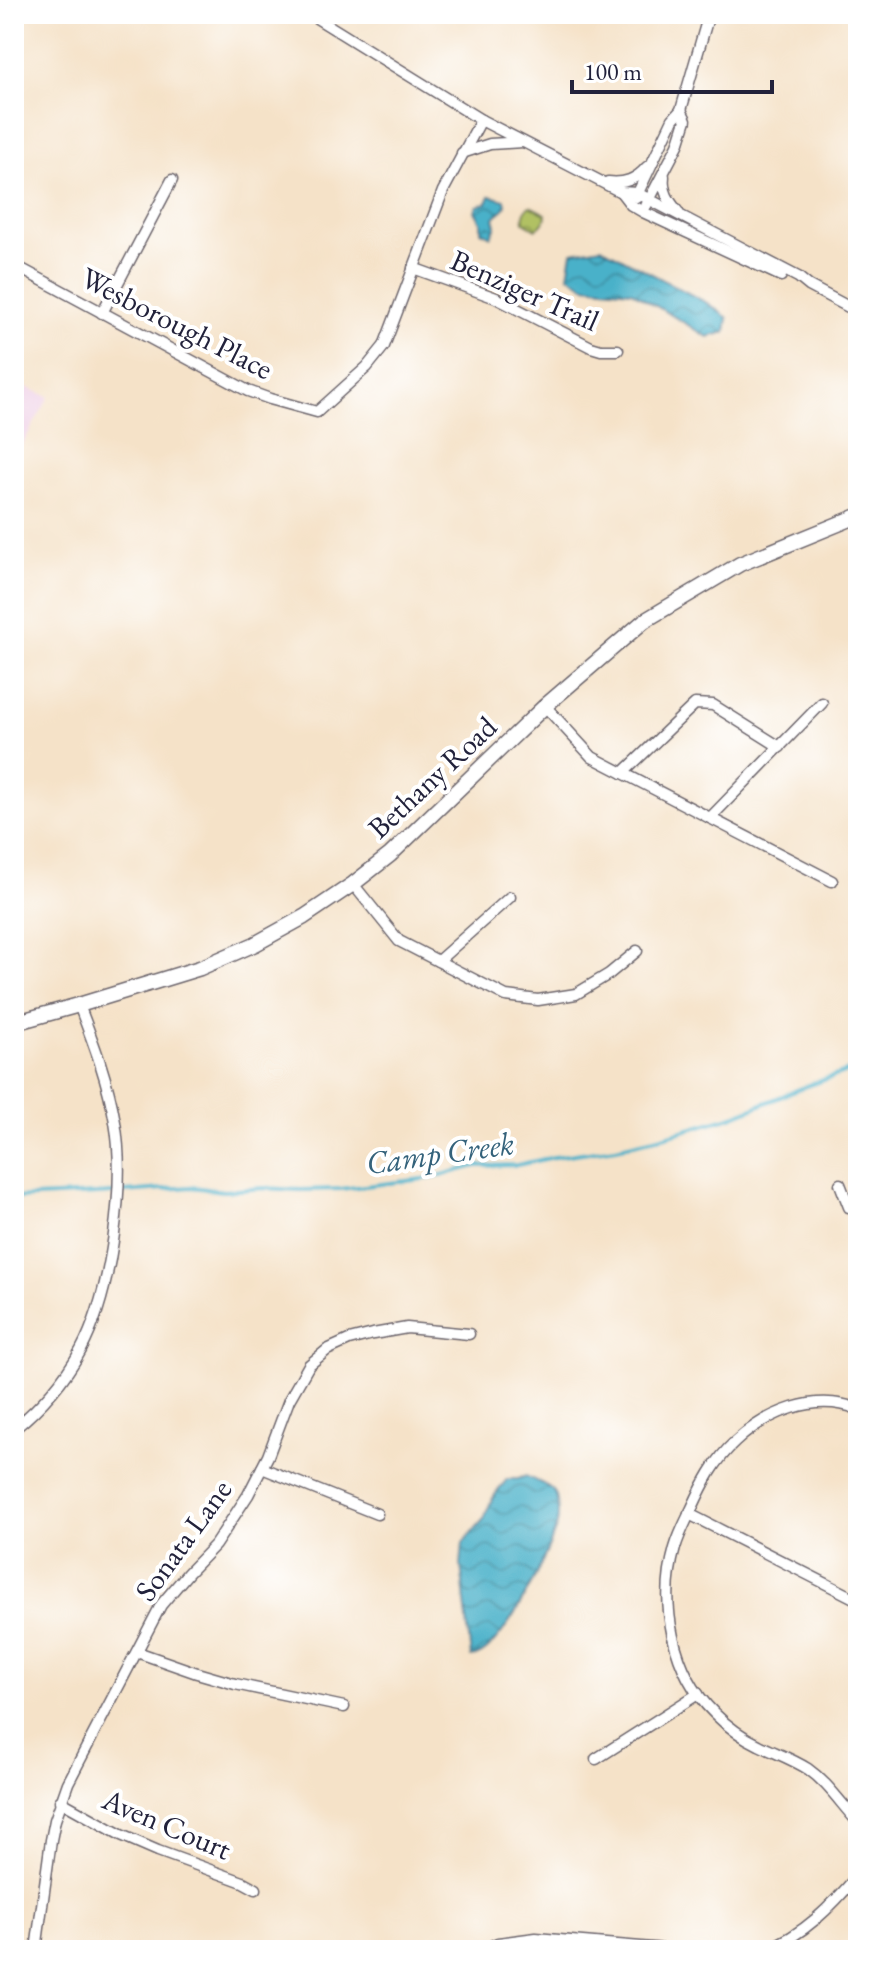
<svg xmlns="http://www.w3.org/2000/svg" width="872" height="1964" font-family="'EB Garamond',serif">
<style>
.built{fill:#efd0e6}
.park{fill:url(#park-crowns);stroke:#6a7250;stroke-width:2}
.water{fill:url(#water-waves);stroke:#366a82;stroke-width:2}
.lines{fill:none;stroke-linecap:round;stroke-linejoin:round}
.stream{stroke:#4ab1c9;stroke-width:4}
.minor-casing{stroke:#6c656c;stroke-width:13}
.tertiary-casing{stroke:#6c656c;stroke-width:17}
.minor{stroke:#fff;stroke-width:10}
.tertiary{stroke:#fff;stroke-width:14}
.labels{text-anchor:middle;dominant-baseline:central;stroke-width:8;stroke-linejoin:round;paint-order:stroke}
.street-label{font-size:30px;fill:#22223b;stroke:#fff}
.water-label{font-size:32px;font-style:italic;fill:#34627b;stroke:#fff}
</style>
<defs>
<pattern id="park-crowns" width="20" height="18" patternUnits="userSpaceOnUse" patternTransform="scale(2)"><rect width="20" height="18" fill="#b1c164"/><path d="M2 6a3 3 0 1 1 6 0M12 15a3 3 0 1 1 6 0" fill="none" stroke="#909c54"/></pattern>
<pattern id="water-waves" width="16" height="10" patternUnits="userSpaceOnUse" patternTransform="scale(2)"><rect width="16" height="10" fill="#4ab1c9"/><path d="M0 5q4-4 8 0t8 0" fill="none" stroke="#3d90a4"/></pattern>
</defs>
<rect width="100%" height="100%" fill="#fff"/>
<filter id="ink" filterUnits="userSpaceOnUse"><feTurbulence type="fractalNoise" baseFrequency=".0125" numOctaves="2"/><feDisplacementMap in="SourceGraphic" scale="16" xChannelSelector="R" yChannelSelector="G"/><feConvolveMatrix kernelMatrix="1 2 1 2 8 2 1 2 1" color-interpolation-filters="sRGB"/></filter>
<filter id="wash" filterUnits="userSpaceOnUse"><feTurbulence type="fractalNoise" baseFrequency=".006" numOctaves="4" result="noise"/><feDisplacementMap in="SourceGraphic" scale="32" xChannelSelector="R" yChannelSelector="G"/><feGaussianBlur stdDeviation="1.8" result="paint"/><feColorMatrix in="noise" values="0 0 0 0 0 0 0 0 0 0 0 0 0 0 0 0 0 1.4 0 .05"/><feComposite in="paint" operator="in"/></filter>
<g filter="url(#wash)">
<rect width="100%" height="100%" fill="#f5e2c8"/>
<!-- built -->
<path class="built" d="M14 382 49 397 14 459Z"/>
<!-- park -->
<path class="park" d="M530 206 546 214C546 221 542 226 536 229L524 222C523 216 524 210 530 206Z"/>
<!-- water -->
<g class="water">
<path d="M490 196 505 200C509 211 498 210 494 218L496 226 491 236 481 231V222L475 211 477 206 487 203Z"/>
<path d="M601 247 707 303 728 318 726 332 708 337 631 291 585 286 568 275 572 252Z"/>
<path d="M526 1476C535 1481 553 1486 556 1496 558 1504 559 1520 556 1527 548 1554 501 1656 471 1657L461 1565 463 1543 484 1519 492 1499 507 1479H518Z"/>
</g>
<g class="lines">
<!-- stream -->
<path class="stream" d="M14 1198 98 1194 191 1187 224 1191 264 1188 300 1190 340 1189 431 1178 476 1166 517 1165 554 1157 616 1148 659 1138 734 1116 809 1085 858 1068"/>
</g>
</g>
<g filter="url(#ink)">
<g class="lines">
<defs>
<g id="minor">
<path d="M310 14 481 120 621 192 637 193 798 277 809 286 858 312"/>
<path d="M462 153 490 144 523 142"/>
<path d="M664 176C662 191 669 201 678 212"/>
<path d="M608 182C624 184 636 180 647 167"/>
<path d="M621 192 631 205 643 212 781 276"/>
<path d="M636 197 673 119 681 110 709 14"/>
<path d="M646 206 678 145 686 120 681 110"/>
<path d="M14 265 248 391 270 399 317 412 367 367 384 346 443 191 481 120"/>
<path d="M413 268 496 298 591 347 601 350H618"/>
<path d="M102 313 172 180"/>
<path d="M545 706 592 757 832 881"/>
<path d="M623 773 695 704 713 705 780 747"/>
<path d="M710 818 822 703"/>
<path d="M353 884 399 941 506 996 538 1000 576 994 609 974 637 951"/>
<path d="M438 961 510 897"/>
<path d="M840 1184 849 1207 858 1205"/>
<path d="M858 1409C815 1392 767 1412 735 1442 715 1460 703 1484 692 1508 686 1521 679 1534 675 1548 659 1603 672 1672 714 1713 727 1726 742 1737 759 1745 775 1753 792 1759 808 1769 828 1783 841 1804 858 1822"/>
<path d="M14 1429C41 1407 64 1381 81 1350 111 1294 126 1185 115 1122 108 1081 94 1044 79 1005"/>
<path d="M262 1468 377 1514"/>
<path d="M689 1514 858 1600"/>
<path d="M137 1652 197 1673 235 1684 344 1707"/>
<path d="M596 1759 698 1694"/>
<path d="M60 1801 121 1835 158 1851 243 1882 256 1889"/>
<path d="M36 1950 51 1840 55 1820 68 1783 161 1605 188 1573 215 1545 248 1495 268 1456 289 1400 309 1365 327 1350 349 1340 373 1334 407 1328 469 1334"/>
<path d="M483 1950 498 1943 536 1938 676 1950"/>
<path d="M765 1950C804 1935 832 1906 858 1875"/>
</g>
<path id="tertiary" d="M14 1023 79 1005 200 968 255 944 304 917 353 884 390 855 545 706 644 621 740 564 858 516"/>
</defs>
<!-- minor casing -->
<use href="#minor" class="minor-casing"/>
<!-- tertiary casing -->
<use href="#tertiary" class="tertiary-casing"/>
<!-- minor -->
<use href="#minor" class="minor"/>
<!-- tertiary -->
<use href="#tertiary" class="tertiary"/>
</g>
</g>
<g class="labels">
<!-- street labels -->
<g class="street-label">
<text transform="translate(525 290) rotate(24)">Benziger Trail</text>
<text transform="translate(177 323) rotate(27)">Wesborough Place</text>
<text transform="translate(432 777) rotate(-43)">Bethany Road</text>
<text transform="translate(183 1540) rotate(-54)">Sonata Lane</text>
<text transform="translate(167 1824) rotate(23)">Aven Court</text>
</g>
<!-- water labels -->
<g class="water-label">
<text transform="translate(440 1153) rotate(-8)">Camp Creek</text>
</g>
</g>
<!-- margin -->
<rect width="872" height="1964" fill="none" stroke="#fff" stroke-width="48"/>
<!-- scale -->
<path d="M572 80v12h200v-12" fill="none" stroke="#22223b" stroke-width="4"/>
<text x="584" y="80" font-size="24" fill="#22223b" stroke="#ffffff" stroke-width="6" paint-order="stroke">100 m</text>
</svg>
